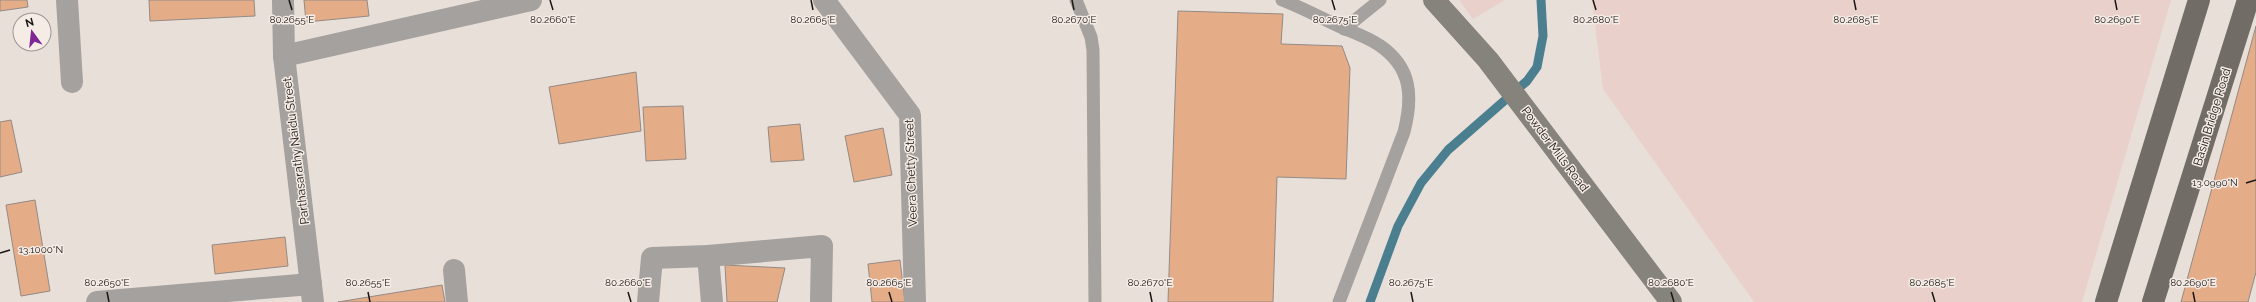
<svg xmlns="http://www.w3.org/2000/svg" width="2256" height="302" font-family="Raleway,sans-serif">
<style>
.industrial{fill:#ead0cb}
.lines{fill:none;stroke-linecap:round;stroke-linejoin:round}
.stream{stroke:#4b7f90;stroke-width:9}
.building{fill:#e5ac88;stroke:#938a85}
.lane{stroke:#a4a19e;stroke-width:13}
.street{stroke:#a4a19e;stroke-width:22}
.secondary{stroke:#86837d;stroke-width:22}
.primary{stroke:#716d66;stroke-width:22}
.ticks{fill:none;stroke:#181513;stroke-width:1.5}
.labels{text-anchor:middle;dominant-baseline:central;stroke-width:3;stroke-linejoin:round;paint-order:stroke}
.street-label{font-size:12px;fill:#181513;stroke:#f6ece6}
.ticks-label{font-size:10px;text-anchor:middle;fill:#181513;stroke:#f6ece6;stroke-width:3;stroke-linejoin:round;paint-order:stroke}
</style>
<rect width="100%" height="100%" fill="#e8dfd9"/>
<!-- industrial -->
<g class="industrial">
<path d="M1459 0H1505L1473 19Z"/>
<path d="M1592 0H2171L2082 302H1754L1603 89Z"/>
</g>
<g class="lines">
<!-- stream -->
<path class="stream" d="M1370 302 1398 226 1421 183 1448 150 1527 81 1537 67 1543 36 1541 0"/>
</g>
<!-- building -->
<g class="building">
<path d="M0 0H27L28 7 0 11Z"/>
<path d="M149 0H254L255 16 150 21Z"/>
<path d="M304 0H367L369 16 306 22Z"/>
<path d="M1178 11 1283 14 1281 44 1342 46 1350 68 1346 179 1277 177 1273 302H1168Z"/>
<path d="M2256 26V272L2248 302H2181Z"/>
<path d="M636 72 641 131 559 144 549 87Z"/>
<path d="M683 106 686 159 646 161 643 107Z"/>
<path d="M11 120 22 172 0 177V122Z"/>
<path d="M800 124 804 160 771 162 768 127Z"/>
<path d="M883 128 892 175 854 182 845 136Z"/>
<path d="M35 200 50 291 21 296 6 205Z"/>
<path d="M285 237 288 266 215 274 212 245Z"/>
<path d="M900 260 905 302H872L868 264Z"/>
<path d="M725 265 785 268 777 302H727Z"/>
<path d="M442 285 445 302H338Z"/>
</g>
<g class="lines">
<!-- lane -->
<g class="lane">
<path d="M1076 0 1091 37 1093 50 1095 302"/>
<path d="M1282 0C1303 8 1323 19 1343 28 1355 33 1369 38 1379 45 1412 67 1413 97 1404 132L1339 302"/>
<path d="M1344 29 1380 0"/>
</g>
<!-- street -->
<g class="street">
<path d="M67 0 72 82"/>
<path d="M283 0 284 56 313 302"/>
<path d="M824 0 910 115 915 302"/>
<path d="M284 56 531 0"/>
<path d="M708 256 712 302"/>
<path d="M454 270 457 302"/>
<path d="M97 302 311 284"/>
<path d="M648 302 652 258 708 256 822 246 821 302"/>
</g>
<!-- secondary -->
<path class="secondary" d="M1434 0 1488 60 1671 302"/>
<!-- primary -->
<g class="primary">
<path d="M2106 302 2199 0"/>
<path d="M2153 302 2248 0"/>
</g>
</g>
<!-- ticks -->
<path class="ticks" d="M289 0 292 10M550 0 553 10M811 0 813 10M1072 0 1074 10M1332 0 1335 10M1593 0 1596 10M1854 0 1856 10M2115 0 2117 10M2246 183 2256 180M0 253 10 250M107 292 109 302M368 292 370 302M628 292 631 302M889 292 892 302M1150 292 1152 302M1411 292 1413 302M1671 292 1674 302M1932 292 1935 302M2193 292 2195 302"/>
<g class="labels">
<!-- street labels -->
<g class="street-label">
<text transform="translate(2212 117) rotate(-73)">Basin Bridge Road</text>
<text transform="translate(1555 149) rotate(53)">Powder Mills Road</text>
<text transform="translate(296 151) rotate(-97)">Parthasarathy Naidu Street</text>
<text transform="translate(911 173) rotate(-92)">Veera Chetty Street</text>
</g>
</g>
<g class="ticks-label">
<text x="292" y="23">80.2655°E</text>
<text x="553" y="23">80.2660°E</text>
<text x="813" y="23">80.2665°E</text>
<text x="1074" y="23">80.2670°E</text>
<text x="1335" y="23">80.2675°E</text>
<text x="1596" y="23">80.2680°E</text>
<text x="1856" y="23">80.2685°E</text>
<text x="2117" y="23">80.2690°E</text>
<text x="2215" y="186">13.0990°N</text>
<text x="41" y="253">13.1000°N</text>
<text x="107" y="286">80.2650°E</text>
<text x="368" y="286">80.2655°E</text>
<text x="628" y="286">80.2660°E</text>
<text x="889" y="286">80.2665°E</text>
<text x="1150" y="286">80.2670°E</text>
<text x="1411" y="286">80.2675°E</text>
<text x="1671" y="286">80.2680°E</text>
<text x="1932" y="286">80.2685°E</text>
<text x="2193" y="286">80.2690°E</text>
</g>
<!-- north arrow -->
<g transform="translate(32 32) rotate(345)"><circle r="19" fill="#f6ece6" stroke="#9d9692"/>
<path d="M0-3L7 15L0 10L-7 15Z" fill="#7e2694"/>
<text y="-6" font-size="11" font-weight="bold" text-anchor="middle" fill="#181513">N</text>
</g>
</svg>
